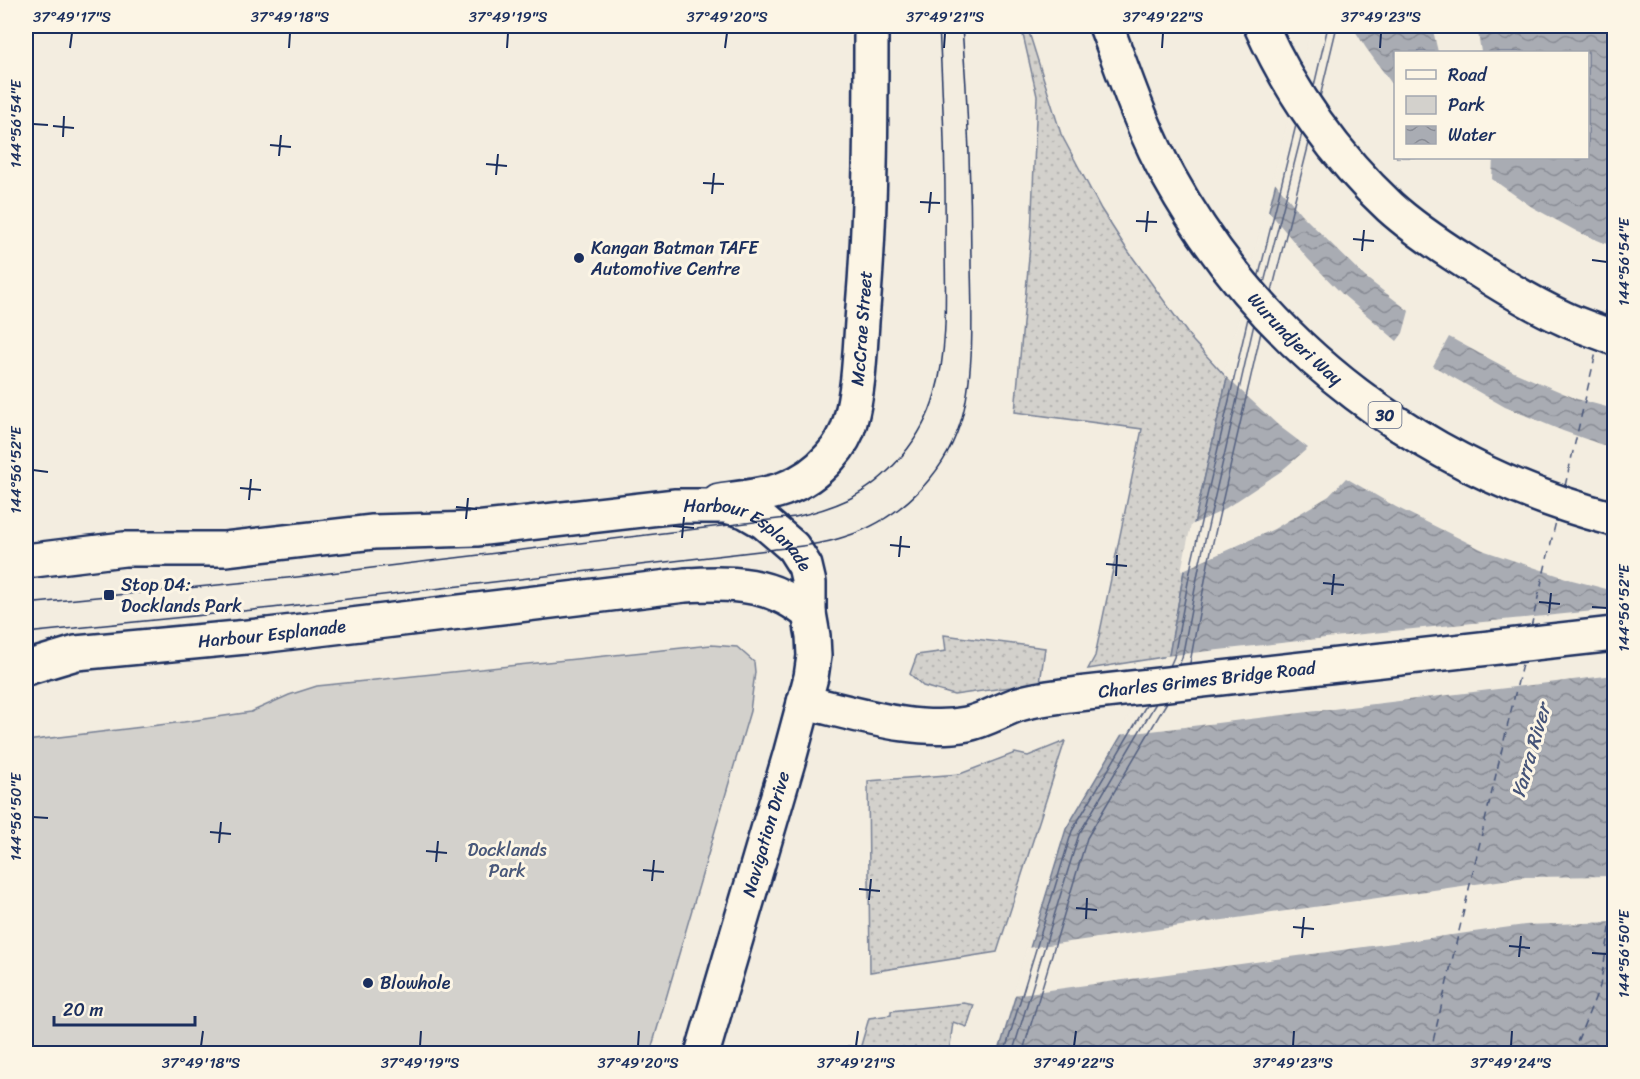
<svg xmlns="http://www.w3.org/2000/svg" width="1640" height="1079" font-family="Sriracha,sans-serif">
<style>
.grass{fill:url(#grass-dots);stroke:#778095;stroke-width:1.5}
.park{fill:#d3d1cc;stroke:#778095;stroke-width:1.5}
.water{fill:url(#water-waves);stroke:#707a91;stroke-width:1.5;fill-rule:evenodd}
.pier{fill:#f3ede0}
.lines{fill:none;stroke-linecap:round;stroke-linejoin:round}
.shore{stroke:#546180;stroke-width:1.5}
.ferry{stroke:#465478;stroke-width:1.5;stroke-dasharray:8 6;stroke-linecap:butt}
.street-casing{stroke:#1b2f5e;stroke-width:38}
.highway-casing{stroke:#1b2f5e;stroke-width:38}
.street{stroke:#fcf5e5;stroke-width:33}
.highway{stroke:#fcf5e5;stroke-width:33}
.tram{stroke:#1b2f5e;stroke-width:1.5}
.ticks{fill:none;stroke:#1b2f5e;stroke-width:2}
.poi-dot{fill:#1b2f5e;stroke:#fcf5e5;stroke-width:2}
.labels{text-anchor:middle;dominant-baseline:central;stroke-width:6;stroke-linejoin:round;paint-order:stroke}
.shield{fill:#fcf5e5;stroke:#5e6a86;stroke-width:1.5}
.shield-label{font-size:16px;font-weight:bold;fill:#1b2f5e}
.poi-label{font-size:18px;fill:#1b2f5e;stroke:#fcf5e5;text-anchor:start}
.street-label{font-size:18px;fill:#1b2f5e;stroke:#fcf5e5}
.park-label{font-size:18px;fill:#49587a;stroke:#fcf5e5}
.water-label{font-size:20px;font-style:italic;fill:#465478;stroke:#fcf5e5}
.neatline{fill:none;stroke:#1b2f5e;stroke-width:2}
.ticks-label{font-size:15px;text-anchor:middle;fill:#1b2f5e}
</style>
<defs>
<pattern id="grass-dots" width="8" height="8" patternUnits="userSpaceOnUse" patternTransform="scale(1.5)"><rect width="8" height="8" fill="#d3d1cc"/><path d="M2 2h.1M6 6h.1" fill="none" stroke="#b5b4b2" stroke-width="1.8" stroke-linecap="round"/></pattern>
<pattern id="water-waves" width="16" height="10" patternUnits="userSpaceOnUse" patternTransform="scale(1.5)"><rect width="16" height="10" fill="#a9acb3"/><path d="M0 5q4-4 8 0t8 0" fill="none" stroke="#898c95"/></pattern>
</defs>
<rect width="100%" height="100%" fill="#f3ede0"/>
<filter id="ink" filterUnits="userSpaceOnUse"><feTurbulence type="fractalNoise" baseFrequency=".0167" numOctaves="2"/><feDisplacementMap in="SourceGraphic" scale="12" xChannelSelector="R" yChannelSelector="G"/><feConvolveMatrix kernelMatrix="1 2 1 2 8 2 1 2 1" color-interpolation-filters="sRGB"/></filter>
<g filter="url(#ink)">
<!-- grass -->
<g class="grass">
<path d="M1021 26H1027L1061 134 1101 209 1126 248 1193 341 1227 378 1186 560 1169 656 1088 669 1095 656 1142 429 1015 412 1031 235 1037 96Z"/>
<path d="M944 635 1045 648 1040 683 954 695 923 686 910 674 917 655 946 651Z"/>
<path d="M1065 741 997 952 870 972 868 781 960 774 1015 753 1028 756Z"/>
<path d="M964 1003 974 1005 967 1027 953 1022 949 1053H845L848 1046 860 1049 869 1018 891 1015V1011Z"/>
</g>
<!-- park -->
<path class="park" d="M711 645 737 647 754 662 755 672 750 711 650 1053H26V741L184 722 251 712 289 695 317 686Z"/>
<!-- water -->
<path class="water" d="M1315 26H1614V1053L998 1054 1066 829 1169 655 1186 560 1227 378ZM1396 52H1588V158H1396Z"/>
<!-- pier -->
<g class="pier">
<path d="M1312 26H1352L1366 48 1395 88 1396 158H1493L1492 179 1532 207 1578 232 1614 247V409L1577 399 1514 372 1449 337 1433 366 1505 407 1563 431 1614 449V591L1572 580 1485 551 1396 507 1346 478 1329 496 1274 529 1181 571 1191 525 1220 512 1280 472 1308 448 1279 426 1224 375 1266 208 1308 259 1342 294 1397 341 1403 333 1409 311 1365 277 1302 215 1273 180Z"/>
<path d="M1432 26H1477L1481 52H1438Z"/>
<path d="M1614 609V675L1118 735 1165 656 1343 636Z"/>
<path d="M1614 876V922L1525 925 1013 995 1027 948 1525 877Z"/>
</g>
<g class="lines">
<!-- shore -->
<g class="shore">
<path d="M1314 86 1328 26"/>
<path d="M1320 97 1337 26"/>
<path d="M1259 275 1296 125"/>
<path d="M1264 283 1302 133"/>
<path d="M1272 291 1309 143"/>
<path d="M1190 663 1208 564 1261 332"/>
<path d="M1179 665 1182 658 1200 562 1254 324"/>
<path d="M1170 666 1174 657 1192 561 1248 318"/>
<path d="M1004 1054 1072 831 1147 704"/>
<path d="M1012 1054 1079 834 1156 703"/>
<path d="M1022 1054 1087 838 1167 702"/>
</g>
<!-- ferry -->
<g class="ferry">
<path d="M1605 317 1614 276"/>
<path d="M1565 486 1597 348"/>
<path d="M1531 627 1557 517"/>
<path d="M1430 1054 1523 660"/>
<path d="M1572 1054 1600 986 1614 906"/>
</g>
<defs>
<g id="street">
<path id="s1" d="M719 501C763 495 799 493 830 457 839 447 847 434 850 422 860 385 860 345 863 308 871 214 871 120 871 26"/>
<path id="s2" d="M26 561 124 549H225L373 532 476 529 676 506H726L745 511 764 522 793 547 805 566 809 583V613L813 636 814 656 811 677 790 755 702 1054"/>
<path id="s3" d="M26 668 76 653 268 635 685 585C717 583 752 582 781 596 791 600 800 607 809 613"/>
<path id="s4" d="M804 702C854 713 916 734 967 724 986 720 1001 710 1019 704 1038 698 1058 697 1078 694L1614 634"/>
</g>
<g id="highway">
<path id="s5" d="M1106 26C1125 76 1142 129 1169 177 1264 349 1425 470 1614 519"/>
<path d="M1261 26C1291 93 1336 157 1390 207 1412 227 1439 245 1464 261 1496 282 1528 302 1563 318 1579 326 1598 331 1614 338"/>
</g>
</defs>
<!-- street casing -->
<use href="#street" class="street-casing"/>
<!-- highway casing -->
<use href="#highway" class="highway-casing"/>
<!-- street -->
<use href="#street" class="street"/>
<!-- highway -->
<use href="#highway" class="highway"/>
<!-- tram -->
<g class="tram">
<path d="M26 604 297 577 795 517C812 513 830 508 847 500 888 480 923 438 935 394 949 346 945 290 945 240 946 168 943 97 939 26"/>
<path d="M26 633 272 608 768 550C794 547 820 545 844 537 897 521 943 477 960 424 975 378 972 314 971 266 971 185 968 106 962 26"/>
</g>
</g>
</g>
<!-- ticks -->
<path class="ticks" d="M70 48 72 33M289 48 290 33M507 48 508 33M725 48 727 33M944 48 945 33M1162 48 1163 33M1380 48 1381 33M33 124 48 125M53 126 74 128M63 137 64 116M270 145 291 147M279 156 281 135M486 164 507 166M496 175 498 154M703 183 724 184M712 194 714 173M920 202 940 203M929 213 931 192M1136 221 1157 222M1146 232 1148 211M1353 239 1374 241M1362 251 1364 230M1592 260 1607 262M33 470 48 472M240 488 261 490M249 500 251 479M456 507 477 509M466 519 468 498M673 526 694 528M682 538 684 517M890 545 910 547M899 557 901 536M1106 564 1127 566M1116 576 1117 555M1323 583 1344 585M1332 595 1334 574M1539 602 1560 604M1592 607 1607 608M1549 613 1551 593M33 817 48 818M210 832 231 834M219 843 221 822M426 851 447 853M436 862 438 841M643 870 664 872M652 881 654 860M859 889 880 891M869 900 871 879M1076 908 1097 910M1086 919 1087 898M1293 927 1314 929M1302 938 1304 917M1509 946 1530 948M1592 953 1607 954M1519 957 1521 936M201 1046 203 1031M420 1046 421 1031M638 1046 639 1031M856 1046 858 1031M1074 1046 1076 1031M1293 1046 1294 1031M1511 1046 1512 1031"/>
<!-- markers -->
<g class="poi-dot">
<circle cx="579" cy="258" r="6"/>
<rect x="103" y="589" width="12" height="12" rx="3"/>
<circle cx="368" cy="983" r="6"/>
</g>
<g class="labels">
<!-- shield labels -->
<rect class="shield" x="1368.5" y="402" width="33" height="26" rx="4.5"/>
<g class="shield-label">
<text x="1385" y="415">30</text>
</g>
<!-- poi labels -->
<g class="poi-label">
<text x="591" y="248">Kangan Batman TAFE<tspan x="591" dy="21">Automotive Centre</tspan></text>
<text x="121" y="585">Stop D4:<tspan x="121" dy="21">Docklands Park</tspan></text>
<text x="380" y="983">Blowhole</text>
</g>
<!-- street labels -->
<g class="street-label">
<text stroke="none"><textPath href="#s1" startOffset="258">McCrae Street</textPath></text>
<text stroke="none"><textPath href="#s5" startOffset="370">Wurundjeri Way</textPath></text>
<text stroke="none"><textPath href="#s2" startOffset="735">Harbour Esplanade</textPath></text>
<text stroke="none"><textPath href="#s3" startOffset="249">Harbour Esplanade</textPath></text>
<text stroke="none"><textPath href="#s4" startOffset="411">Charles Grimes Bridge Road</textPath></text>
<text transform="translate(766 834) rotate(-74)">Navigation Drive</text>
</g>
<!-- park labels -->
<g class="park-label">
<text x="507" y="850">Docklands<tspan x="507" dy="21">Park</tspan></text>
</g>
<!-- water labels -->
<g class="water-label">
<text transform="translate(1531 751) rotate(-74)">Yarra River</text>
</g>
</g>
<!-- margin -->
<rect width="1640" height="1079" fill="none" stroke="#fcf5e5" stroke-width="66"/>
<!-- legend -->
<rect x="1394" y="51" width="195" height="108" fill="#fcf5e5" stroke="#a2a6af" stroke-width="1.5"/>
<rect x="1406" y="70" width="30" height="9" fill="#fcf5e5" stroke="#a2a6af" stroke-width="1.5"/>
<text x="1448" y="81" font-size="18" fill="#1b2f5e">Road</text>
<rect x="1406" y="96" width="30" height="18" fill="#d3d1cc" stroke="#a2a6af" stroke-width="1.5"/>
<text x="1448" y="111" font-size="18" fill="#1b2f5e">Park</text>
<rect x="1406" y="126" width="30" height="18" fill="url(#water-waves)" stroke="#a2a6af" stroke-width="1.5"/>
<text x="1448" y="141" font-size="18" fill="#1b2f5e">Water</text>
<!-- scale -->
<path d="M54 1016v9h141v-9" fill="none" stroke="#1b2f5e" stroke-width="3"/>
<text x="63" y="1016" font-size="18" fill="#1b2f5e" stroke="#fcf5e5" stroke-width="4.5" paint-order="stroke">20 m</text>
<rect x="33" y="33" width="1574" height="1013" class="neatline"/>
<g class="ticks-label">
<text x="72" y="22">37°49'17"S</text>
<text x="290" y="22">37°49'18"S</text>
<text x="508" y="22">37°49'19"S</text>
<text x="727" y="22">37°49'20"S</text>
<text x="945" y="22">37°49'21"S</text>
<text x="1163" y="22">37°49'22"S</text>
<text x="1381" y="22">37°49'23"S</text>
<text transform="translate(16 124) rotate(-90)" y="5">144°56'54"E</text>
<text transform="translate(1624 262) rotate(-90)" y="5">144°56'54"E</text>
<text transform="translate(16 470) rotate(-90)" y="5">144°56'52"E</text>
<text transform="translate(1624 608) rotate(-90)" y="5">144°56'52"E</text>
<text transform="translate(16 817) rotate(-90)" y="5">144°56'50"E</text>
<text transform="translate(1624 954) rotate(-90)" y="5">144°56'50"E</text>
<text x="201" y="1068">37°49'18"S</text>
<text x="420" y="1068">37°49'19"S</text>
<text x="638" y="1068">37°49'20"S</text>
<text x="856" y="1068">37°49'21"S</text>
<text x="1074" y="1068">37°49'22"S</text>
<text x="1293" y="1068">37°49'23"S</text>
<text x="1511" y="1068">37°49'24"S</text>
</g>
</svg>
